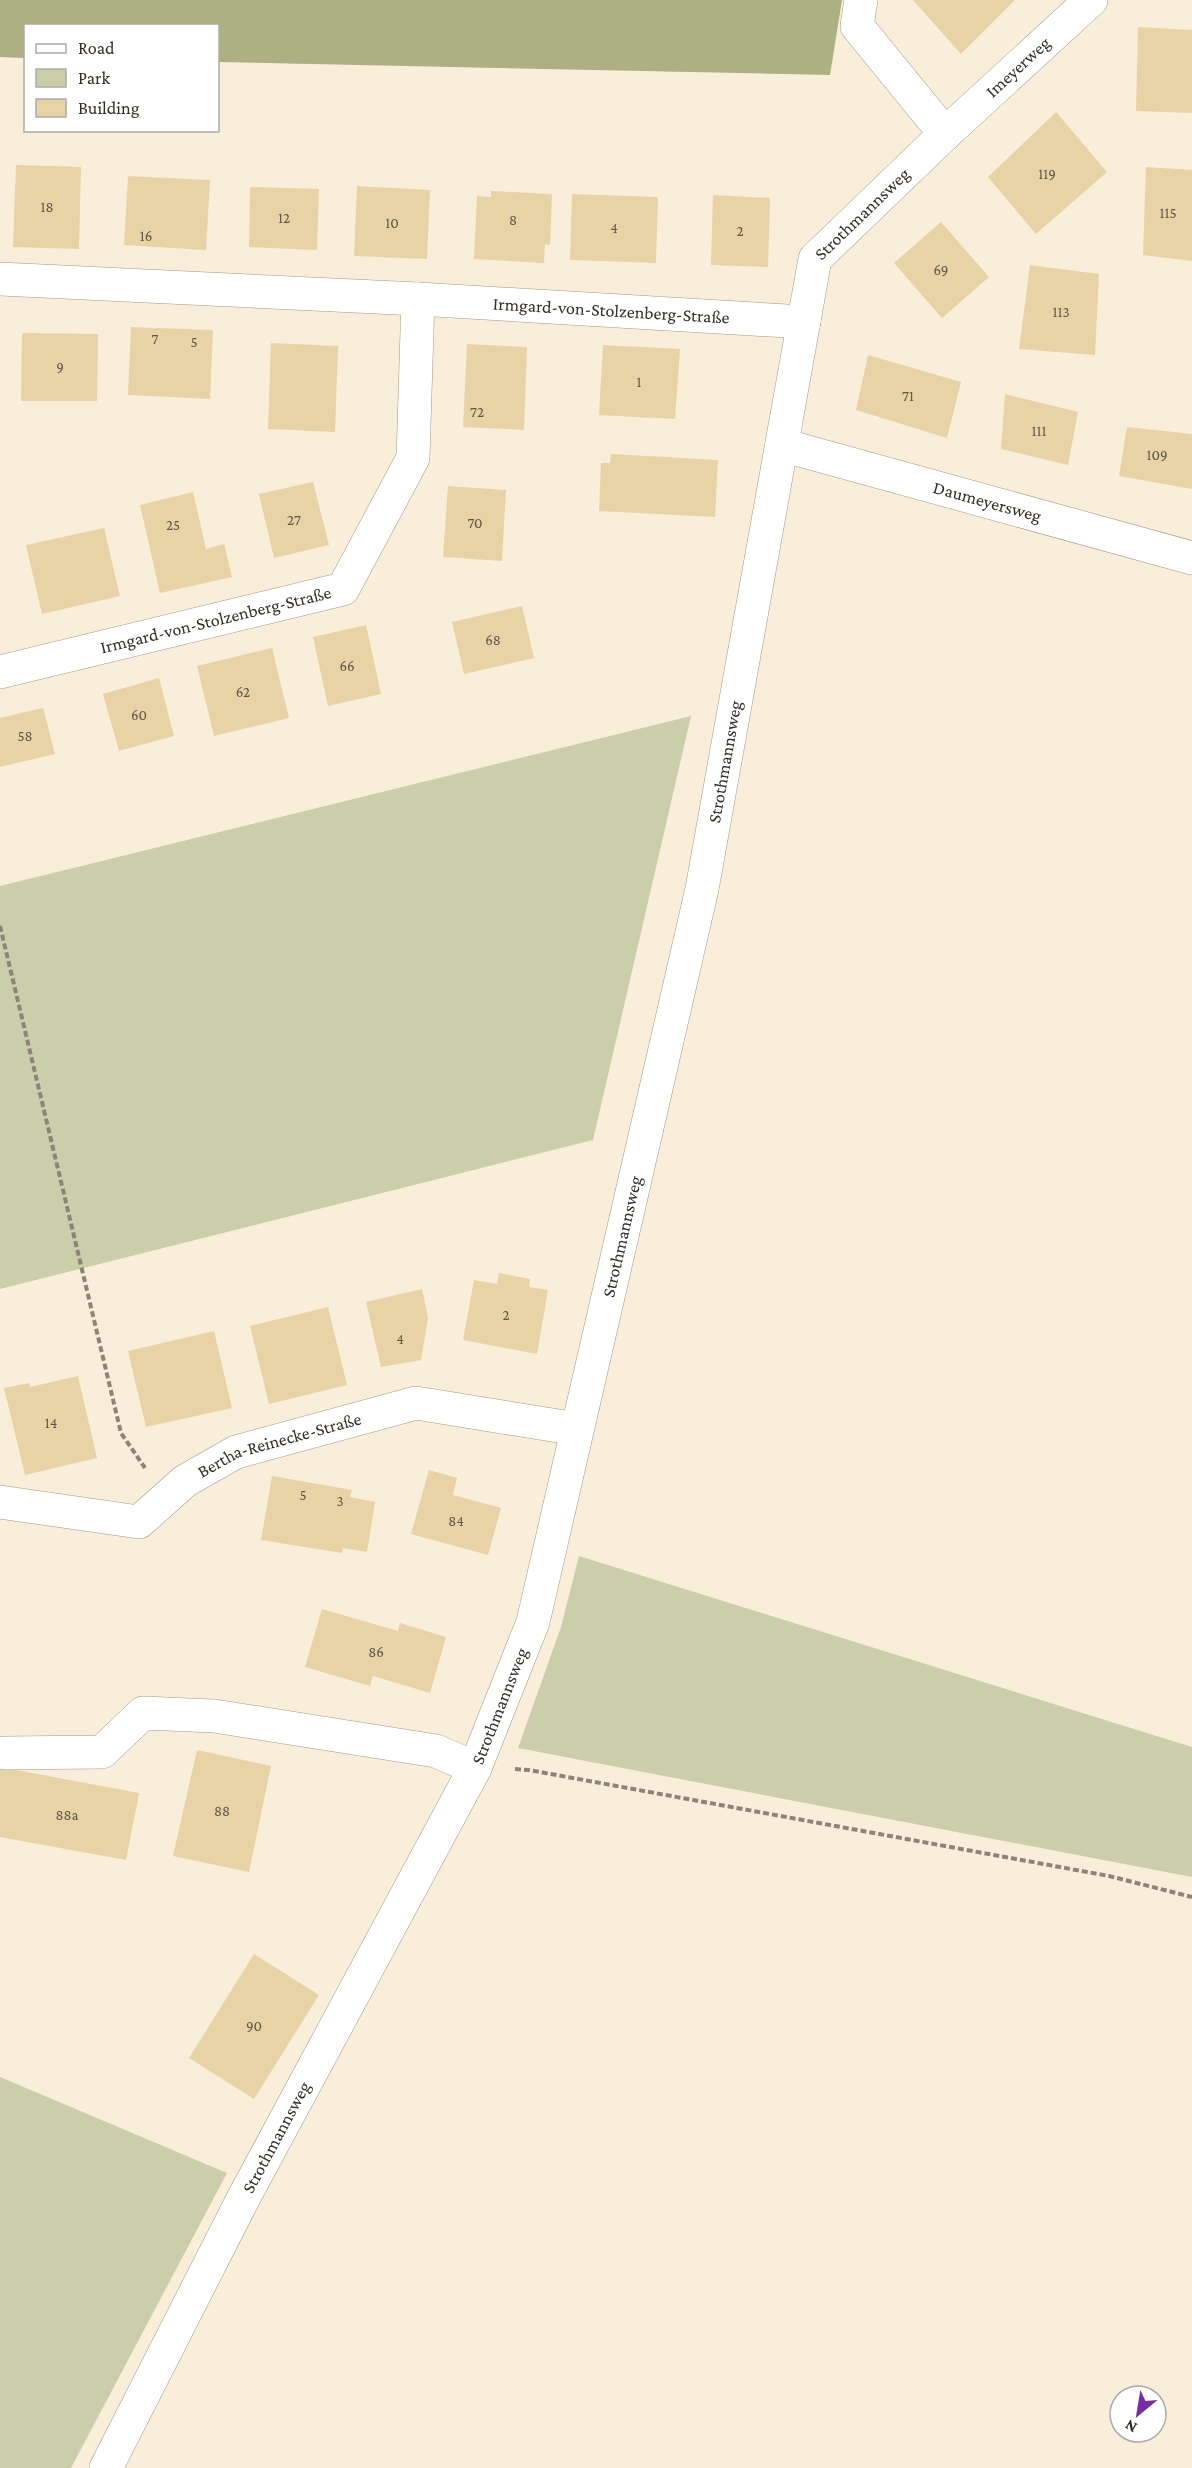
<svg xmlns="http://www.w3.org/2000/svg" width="1192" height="2468" font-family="'Crimson Pro',serif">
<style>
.green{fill:#cbcfa9}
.forest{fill:#acb082}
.building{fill:#e8d3a7}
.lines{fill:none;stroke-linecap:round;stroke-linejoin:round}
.minor-casing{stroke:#a29985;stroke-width:34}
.path{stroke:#8c8577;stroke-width:4;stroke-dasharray:6 3;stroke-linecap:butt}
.minor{stroke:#fff;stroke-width:33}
.labels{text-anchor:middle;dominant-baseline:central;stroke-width:4.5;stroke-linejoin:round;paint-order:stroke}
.number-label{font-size:15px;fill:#5f5646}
.street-label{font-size:18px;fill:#312d25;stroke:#fff}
</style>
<rect width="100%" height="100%" fill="#f9eeda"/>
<!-- green -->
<g class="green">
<path d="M691 716 593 1140 0 1289V886Z"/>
<path d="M579 1556 1192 1747V1877L518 1748 561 1627Z"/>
<path d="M0 2077 227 2173 71 2468H0Z"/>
</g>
<!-- forest -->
<path class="forest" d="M0 0H842L830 75 218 62V26H26L25 58 0 57Z"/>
<!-- building -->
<g class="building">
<path d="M913 0H1015L961 54Z"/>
<path d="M1138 27 1192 30V113L1136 111Z"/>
<path d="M1056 112 1107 172 1036 234 988 177Z"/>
<path d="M16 165 81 167 79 249 13 247Z"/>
<path d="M1146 167 1192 170V261L1143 255Z"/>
<path d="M128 176 210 180 206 250 124 245Z"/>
<path d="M357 186 430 190 427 259 354 256Z"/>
<path d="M250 187 319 189 317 250 249 247Z"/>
<path d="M491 191 552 194 550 245 545 244 544 263 474 259 477 196 491 197Z"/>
<path d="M572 194 658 197 656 263 570 260Z"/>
<path d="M713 195 770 198 768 267 711 265Z"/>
<path d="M941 222 989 277 942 318 894 263Z"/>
<path d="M1030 265 1099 274 1095 355 1019 349Z"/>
<path d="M131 327 213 330 210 399 128 395Z"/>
<path d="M22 333 98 334 97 401H21Z"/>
<path d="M271 343 338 346 335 432 268 429Z"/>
<path d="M467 344 527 347 524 430 463 427Z"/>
<path d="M603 345 680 349 675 419 599 415Z"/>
<path d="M868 355 961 382 947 438 856 410Z"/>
<path d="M1005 394 1078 412 1068 465 1001 449Z"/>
<path d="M1127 427 1192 434V489L1119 476Z"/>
<path d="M611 454 718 460 715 517 599 511 601 463H610Z"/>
<path d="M313 482 329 545 274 558 259 494Z"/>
<path d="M448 486 506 490 502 561 443 557Z"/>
<path d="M193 492 206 549 224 544 232 577 160 593 140 505Z"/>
<path d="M104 528 120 596 42 614 26 545Z"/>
<path d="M522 606 534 658 464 674 452 622Z"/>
<path d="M366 625 381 694 328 706 313 637Z"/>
<path d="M272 648 289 718 214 736 197 666Z"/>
<path d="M159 678 174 736 119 751 103 694Z"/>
<path d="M43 708 55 754 0 767V718Z"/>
<path d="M499 1273 530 1279 529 1287 548 1290 537 1354 463 1340 474 1280 497 1284Z"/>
<path d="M422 1289 428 1318 421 1360 381 1367 366 1302Z"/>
<path d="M328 1307 347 1385 269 1404 250 1326Z"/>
<path d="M214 1331 232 1408 146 1427 128 1351Z"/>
<path d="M78 1376 97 1458 25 1475 4 1388 29 1383 30 1387Z"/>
<path d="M429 1470 457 1478 453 1495 501 1508 488 1555 411 1534Z"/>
<path d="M272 1476 352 1490 350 1497 375 1502 367 1552 343 1548 342 1553 261 1540Z"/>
<path d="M322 1609 398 1631 400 1623 446 1637 430 1693 373 1676 370 1686 305 1667Z"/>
<path d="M197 1750 271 1766 249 1872 173 1856Z"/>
<path d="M0 1767 139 1793 126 1860 0 1837Z"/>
<path d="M254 1954 319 1995 254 2099 189 2058Z"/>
</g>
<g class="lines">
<defs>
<g id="minor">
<path id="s1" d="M945 134 1091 0"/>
<path id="s2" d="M0 279 418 299 804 322"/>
<path id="s3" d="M782 445 1192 558"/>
<path id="s4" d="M0 672 343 589 413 458 418 299"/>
<path id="s5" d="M0 1502 139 1522 185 1481 236 1452 416 1403 577 1429"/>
<path d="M5 1753 102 1752 143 1713 214 1716 436 1751 475 1768"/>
<path id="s6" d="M106 2468 244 2197 475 1768 533 1622 702 889 815 259 945 134 857 26 861 0"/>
</g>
</defs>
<!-- minor casing -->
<use href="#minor" class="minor-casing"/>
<!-- path -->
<g class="path">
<path d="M0 926 121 1433 145 1468"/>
<path d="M515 1769 529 1770 1109 1876 1192 1897"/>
</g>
<!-- minor -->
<use href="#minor" class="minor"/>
</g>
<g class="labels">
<!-- number labels -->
<g class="number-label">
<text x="1047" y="174">119</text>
<text x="47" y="207">18</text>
<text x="1168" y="213">115</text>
<text x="284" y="218">12</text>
<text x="513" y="220">8</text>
<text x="392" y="223">10</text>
<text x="614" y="228">4</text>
<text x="740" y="231">2</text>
<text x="146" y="236">16</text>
<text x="941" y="270">69</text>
<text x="1061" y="312">113</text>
<text x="155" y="339">7</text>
<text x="194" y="342">5</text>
<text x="60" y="367">9</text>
<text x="639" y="382">1</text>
<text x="908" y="396">71</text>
<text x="477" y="412">72</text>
<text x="1039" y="431">111</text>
<text x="1157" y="455">109</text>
<text x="294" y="520">27</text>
<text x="475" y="523">70</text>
<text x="173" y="525">25</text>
<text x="493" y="640">68</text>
<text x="347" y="666">66</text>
<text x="243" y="692">62</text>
<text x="139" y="715">60</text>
<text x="25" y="736">58</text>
<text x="506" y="1315">2</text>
<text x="400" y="1339">4</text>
<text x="51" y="1423">14</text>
<text x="303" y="1495">5</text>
<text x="340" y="1501">3</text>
<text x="456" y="1521">84</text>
<text x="376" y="1652">86</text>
<text x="222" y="1811">88</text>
<text x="67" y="1815">88a</text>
<text x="254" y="2026">90</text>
</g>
<!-- street labels -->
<g class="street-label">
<text stroke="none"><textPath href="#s1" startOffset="99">Imeyerweg</textPath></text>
<text stroke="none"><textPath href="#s6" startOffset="2406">Strothmannsweg</textPath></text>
<text stroke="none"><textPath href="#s2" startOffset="612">Irmgard-von-Stolzenberg-Straße</textPath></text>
<text stroke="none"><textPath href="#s3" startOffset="213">Daumeyersweg</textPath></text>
<text stroke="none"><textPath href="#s4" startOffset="222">Irmgard-von-Stolzenberg-Straße</textPath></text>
<text stroke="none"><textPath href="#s6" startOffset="1830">Strothmannsweg</textPath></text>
<text stroke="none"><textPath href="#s6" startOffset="1344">Strothmannsweg</textPath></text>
<text stroke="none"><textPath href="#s5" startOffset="304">Bertha-Reinecke-Straße</textPath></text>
<text stroke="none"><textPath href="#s6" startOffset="858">Strothmannsweg</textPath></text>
<text stroke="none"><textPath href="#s6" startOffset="372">Strothmannsweg</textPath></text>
</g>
</g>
<!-- legend -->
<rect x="24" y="24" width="195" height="108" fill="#ffffff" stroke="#adaba8" stroke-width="1.5"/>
<rect x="36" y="44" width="30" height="9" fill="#ffffff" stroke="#adaba8" stroke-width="1.5"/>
<text x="78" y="54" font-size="18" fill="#312d25">Road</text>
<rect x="36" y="69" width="30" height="18" fill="#cbcfa9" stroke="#adaba8" stroke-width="1.5"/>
<text x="78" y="84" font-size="18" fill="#312d25">Park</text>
<rect x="36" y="99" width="30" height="18" fill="#e8d3a7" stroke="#adaba8" stroke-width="1.5"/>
<text x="78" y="114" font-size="18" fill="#312d25">Building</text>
<!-- north arrow -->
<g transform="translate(1138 2414) rotate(210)"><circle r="28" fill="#ffffff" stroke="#adaba8" stroke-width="1.5"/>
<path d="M0-4.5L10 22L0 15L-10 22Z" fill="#752fa3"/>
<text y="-9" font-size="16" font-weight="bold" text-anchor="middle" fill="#312d25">N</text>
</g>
</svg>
